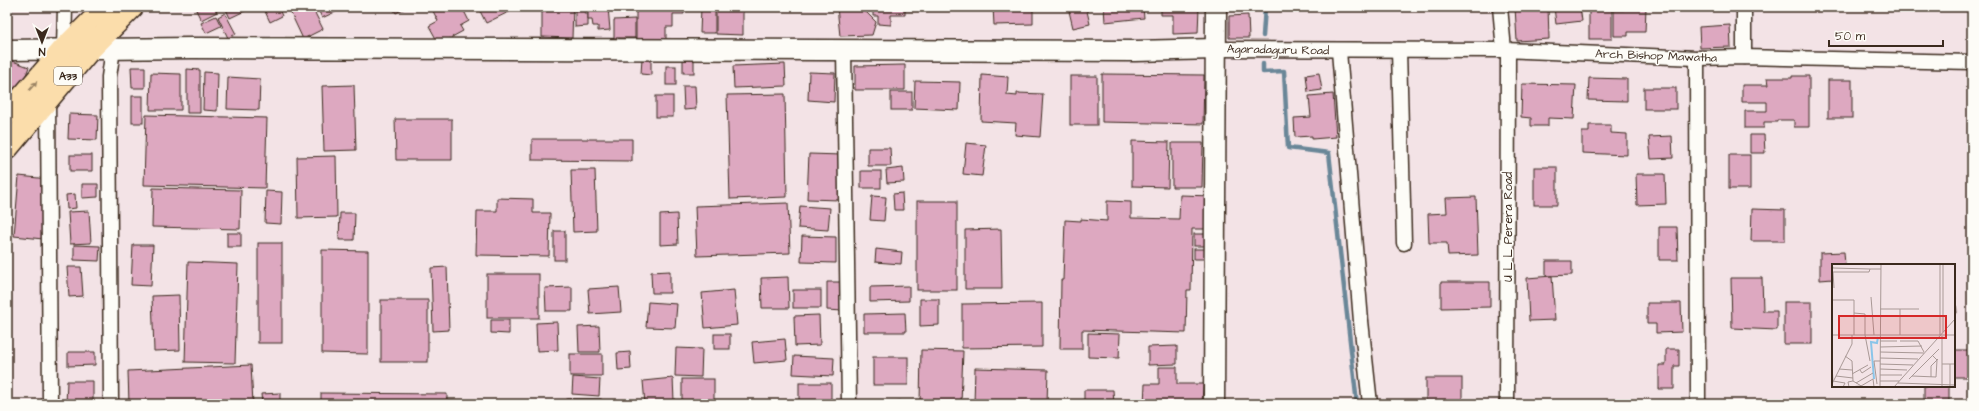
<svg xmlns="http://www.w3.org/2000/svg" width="1979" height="411" font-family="'Architects Daughter',sans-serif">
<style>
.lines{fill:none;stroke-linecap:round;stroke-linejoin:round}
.stream{stroke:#6a8798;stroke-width:4.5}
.building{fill:#dda8c0;stroke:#3b2a1e}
.street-casing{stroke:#3b2a1e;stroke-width:17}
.secondary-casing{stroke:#3b2a1e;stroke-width:23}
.highway-casing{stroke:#3b2a1e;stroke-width:25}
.street{stroke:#fdfcf7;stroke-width:14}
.secondary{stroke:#fdfcf7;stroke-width:20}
.highway{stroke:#fbddab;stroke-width:22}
.oneway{fill:#9b8464}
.labels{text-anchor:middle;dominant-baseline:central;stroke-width:3;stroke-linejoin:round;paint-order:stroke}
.shield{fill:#fdfcf7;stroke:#75695f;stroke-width:1}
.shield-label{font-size:11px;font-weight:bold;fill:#3b2a1e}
.street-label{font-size:12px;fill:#3b2a1e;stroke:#fdfcf7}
.inset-river{fill:none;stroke:#8ac5e9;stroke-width:2}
.inset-road{fill:none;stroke:#a99996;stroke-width:1}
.view{fill:#d62828;fill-opacity:0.15;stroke:#d62828;stroke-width:2}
.inset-edge{fill:none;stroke:#3b2a1e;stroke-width:2}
</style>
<rect width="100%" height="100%" fill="#f3e3e6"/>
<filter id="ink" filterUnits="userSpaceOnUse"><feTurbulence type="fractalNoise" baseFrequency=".025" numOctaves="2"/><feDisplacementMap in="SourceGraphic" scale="8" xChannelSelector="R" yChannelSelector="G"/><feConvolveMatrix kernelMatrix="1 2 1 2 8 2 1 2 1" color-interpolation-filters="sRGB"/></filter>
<g filter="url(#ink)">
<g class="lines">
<!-- stream -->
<g class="stream">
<path d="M1263 36 1265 7"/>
<path d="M1263 64V72L1284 71 1288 148 1329 153 1357 404"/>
</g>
</g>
<!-- building -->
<g class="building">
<path d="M203 7H214L217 12 201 20 196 10Z"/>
<path d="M225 7H253L230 18Z"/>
<path d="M263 7H278L282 16 270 22Z"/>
<path d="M288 7H312L323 29 303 39Z"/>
<path d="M317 7H346L322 18Z"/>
<path d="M392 7H407L396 13Z"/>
<path d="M431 7H462L469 21 460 26 463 31 439 44 429 26 438 21Z"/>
<path d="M478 7H519L486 23Z"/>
<path d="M557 7H573L572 38 542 37V10H557Z"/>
<path d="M575 7H585V14H588V26L575 27Z"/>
<path d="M592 7H608L610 30 598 31V26H593L592 20H588V8Z"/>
<path d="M665 7H684V14H673V27H666V40L636 39V10H665Z"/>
<path d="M701 7H715V33H700Z"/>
<path d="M716 7H743V35L716 34Z"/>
<path d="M837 7H861L876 22 872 35 840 36Z"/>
<path d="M873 7H917V10H905V15H891V25L878 24V16H873Z"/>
<path d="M993 7H1033V24L994 25Z"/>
<path d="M1068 7H1086L1090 24 1073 28Z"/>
<path d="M1104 7H1143L1144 18 1105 22Z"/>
<path d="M1161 7H1199L1198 33 1173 34V15H1161Z"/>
<path d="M1515 7H1548L1549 39 1517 41Z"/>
<path d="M1554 7H1580L1582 21 1556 24Z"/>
<rect x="1589" y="7" width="23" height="32"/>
<path d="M1624 7H1646L1645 32H1628V36H1614V10H1624Z"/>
<path d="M225 13 236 34 228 38 218 17Z"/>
<path d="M1248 15 1249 38H1229V16Z"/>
<path d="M216 16 221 26 206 33 201 23Z"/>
<path d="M635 19V38H614V20Z"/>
<path d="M1730 25 1731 47 1700 48 1699 27Z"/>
<path d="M642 58 651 59V75L641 74Z"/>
<rect x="683" y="58" width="11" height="15"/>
<path d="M7 59 29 67 19 93 7 88Z"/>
<path d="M785 64 786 86 734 88 733 66Z"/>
<path d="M905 65V90H855V66Z"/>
<rect x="666" y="66" width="10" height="19"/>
<path d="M131 67H145V88H132Z"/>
<path d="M187 69 200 70V113H187Z"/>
<path d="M204 72 218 73 217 111 203 110Z"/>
<path d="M809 72 835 73 834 102 808 100Z"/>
<path d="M151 73 181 74V110H150Z"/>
<path d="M1319 73 1322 90 1308 92 1306 75Z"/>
<path d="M1102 74 1204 75 1203 124 1102 122Z"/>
<path d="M982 75 1008 77 1007 95 1017 96V93L1043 94 1040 137 1015 135 1016 123 981 121Z"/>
<rect x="1070" y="76" width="27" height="49"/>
<path d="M1792 76H1809V127H1794V120H1777V122H1764V128H1745V111H1767V102H1742V85H1768L1767 78H1792Z"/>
<path d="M228 77 260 79 259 110 227 109Z"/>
<path d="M1589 78 1627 79V101L1588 100Z"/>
<rect x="1828" y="80" width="24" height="38"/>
<path d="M915 81 960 82 959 110 914 108Z"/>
<path d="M1522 84 1576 85 1574 119 1548 118V126H1531V118L1521 117Z"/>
<path d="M354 85 356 150 324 151 322 86Z"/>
<path d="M683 86H695L696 109 684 110Z"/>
<rect x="1644" y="88" width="32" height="21"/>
<rect x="891" y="92" width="21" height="18"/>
<path d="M785 94 787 197 730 199 727 95Z"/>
<path d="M1333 94 1336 137 1312 139V136L1295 137 1294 118 1311 117 1309 96Z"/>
<rect x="132" y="96" width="11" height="27"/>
<rect x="656" y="96" width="17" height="21"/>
<path d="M69 114 98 115 97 140 68 139Z"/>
<path d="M146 115 267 118 265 188 144 185Z"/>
<path d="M395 119H452V160H396Z"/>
<path d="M1589 125H1611V133L1627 134V155L1582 153V132H1589Z"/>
<path d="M1750 135H1764L1765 153H1750Z"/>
<path d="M1672 136 1673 158 1651 159 1649 137Z"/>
<path d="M532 139H632V161L532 160Z"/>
<path d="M1132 141 1169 142 1168 187 1132 186Z"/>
<path d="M966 143 986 145 982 176 963 174Z"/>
<path d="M1172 143H1203L1202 187H1172Z"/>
<path d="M868 148H890L891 166H868Z"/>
<path d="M809 154 842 155 840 200 807 199Z"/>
<rect x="70" y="155" width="22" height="16"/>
<rect x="1729" y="155" width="21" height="34"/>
<path d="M336 156 337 217 298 218 297 157Z"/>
<rect x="1534" y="167" width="23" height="38"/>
<path d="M903 168 904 182 887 183 886 170Z"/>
<path d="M571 170H595L597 231 573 232Z"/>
<rect x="861" y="171" width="20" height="17"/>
<path d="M1636 174H1665L1666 204 1637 205Z"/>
<path d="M19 176 48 179 43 239 14 236Z"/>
<path d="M82 184H98V197L82 198Z"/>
<path d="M153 188 241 190 240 229 152 227Z"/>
<path d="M266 191 282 192 281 224 265 223Z"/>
<path d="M902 193 903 210H894L893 194Z"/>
<path d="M75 194 76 208 67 209 66 195Z"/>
<path d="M1180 195 1213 196 1212 229H1192L1191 290H1187L1186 333 1082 330V349H1060L1061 280H1063L1065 220 1081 221V219L1107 221V201L1131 202V218L1179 219Z"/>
<path d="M872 196 886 197 884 221 870 220Z"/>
<path d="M1476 197 1478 255 1448 256 1447 243H1429L1428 214 1447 213 1446 198Z"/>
<path d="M497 198 533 199V213H550L549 256 476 255 477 211H497Z"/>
<rect x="917" y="201" width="40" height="89"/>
<path d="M788 203 790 253 697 256 695 206Z"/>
<path d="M800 206 830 208 828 230 798 228Z"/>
<path d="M1752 209 1785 210V241H1751Z"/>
<path d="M89 211 91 243 70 244 68 212Z"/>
<path d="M340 213H355L354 240H339Z"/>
<path d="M677 214 678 244 660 245V215Z"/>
<path d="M1659 227H1677L1678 260H1659Z"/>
<path d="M1001 229 1002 289H965V230Z"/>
<rect x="554" y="231" width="11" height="29"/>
<rect x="227" y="233" width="14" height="14"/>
<rect x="1194" y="234" width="15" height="12"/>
<path d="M802 236 836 237V263L801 262Z"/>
<rect x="258" y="243" width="24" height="100"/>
<path d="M74 245 100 246 99 261 74 260Z"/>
<path d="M133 245H153L151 286 131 285Z"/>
<path d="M876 249 902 252 901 264 875 262Z"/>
<rect x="1194" y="249" width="14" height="10"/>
<path d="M322 250 368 251V354L322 353Z"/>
<path d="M1844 252 1845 265H1833V279L1820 280V253Z"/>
<path d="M1546 261H1572V275L1546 276Z"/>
<path d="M188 262 238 264 235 363 185 362Z"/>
<path d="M67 267H81L83 296 69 297Z"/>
<path d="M447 267 449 330 433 331 431 268Z"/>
<path d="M670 271V293H652L651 272Z"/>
<rect x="487" y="274" width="52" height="44"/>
<path d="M1552 276 1555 320 1529 321 1527 278Z"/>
<path d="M788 277 789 308H762L761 278Z"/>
<path d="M1731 278H1762L1763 311H1777V330L1732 328Z"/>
<path d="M827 282H843V311L827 310Z"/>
<path d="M1441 282H1490V307L1441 308Z"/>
<path d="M909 286V301L870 302V287Z"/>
<path d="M572 287V311H546L545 288Z"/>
<path d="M619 287 621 312 590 314 588 289Z"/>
<path d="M734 290 737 325 705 328 702 293Z"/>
<rect x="793" y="290" width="28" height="18"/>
<path d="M1954 291H1955L1957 313H1954Z"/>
<path d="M179 295 180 350 154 351 152 296Z"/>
<path d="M920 299H939V325L920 326Z"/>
<rect x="381" y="300" width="47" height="62"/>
<path d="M648 302 677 304 675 328 646 327Z"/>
<rect x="1784" y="302" width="28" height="42"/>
<path d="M1042 303V347L962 348V304Z"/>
<path d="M1647 303H1681L1682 332 1656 333V324H1647Z"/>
<path d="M905 313 906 332H864V314Z"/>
<path d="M819 315 820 345 795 346 794 316Z"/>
<path d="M491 320H509V334L491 333Z"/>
<path d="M557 322 558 350 537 351 536 323Z"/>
<path d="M599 326 600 352H579L578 327Z"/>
<path d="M1088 333 1120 334 1119 358 1088 357Z"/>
<rect x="714" y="334" width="16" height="15"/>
<path d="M785 339 787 360 754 363 752 342Z"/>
<path d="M1177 346V364L1148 365V347Z"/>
<path d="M676 348 702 349 701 377 675 376Z"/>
<path d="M1666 349H1679V366H1674V389H1659V365H1666Z"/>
<path d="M921 350 963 351 961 404H920Z"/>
<rect x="1954" y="350" width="18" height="27"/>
<path d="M68 352H95V365L68 366Z"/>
<path d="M630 352 631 369 618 370 617 353Z"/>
<rect x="570" y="354" width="32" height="22"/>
<path d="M794 356 834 358 833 376 793 374Z"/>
<rect x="873" y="357" width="35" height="28"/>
<path d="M251 365 253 404H129L128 371Z"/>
<path d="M1159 367H1177V384H1203L1202 404H1144L1145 384H1159Z"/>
<path d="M975 368 1048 370 1047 404H974Z"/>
<path d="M573 377 600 379 599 396 572 394Z"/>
<path d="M673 378 674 401 645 404 643 381Z"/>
<rect x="1426" y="378" width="36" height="26"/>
<rect x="682" y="379" width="32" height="25"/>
<path d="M67 381H93V404H66Z"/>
<rect x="799" y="383" width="32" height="19"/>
<rect x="1924" y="386" width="25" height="18"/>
<path d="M1084 390H1113L1114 404H1084Z"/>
<path d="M280 393V404H262L261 394Z"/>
<path d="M321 393 447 394V404H321Z"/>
<rect x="567" y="399" width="34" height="5"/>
<path d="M900 401 901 404H875Z"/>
<path d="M1655 402 1689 403V404H1655Z"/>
</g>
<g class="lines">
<defs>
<g id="street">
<path d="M1500 7 1504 50"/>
<path d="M1744 7V57"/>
<path d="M64 49 65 7"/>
<path d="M1216 49 1504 50 1697 58 1744 57 1972 62"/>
<path d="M844 50 849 404"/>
<path d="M1399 50 1404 243"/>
<path d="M1339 51 1361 321 1370 404"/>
<path d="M1697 58 1698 404"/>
<path d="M48 98 50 404"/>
<path d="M111 404 109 77 113 49"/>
<path d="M1507 404 1508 51"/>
</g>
<g id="secondary">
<path d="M7 50 192 48 1135 51 1216 49"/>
<path d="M1214 404 1216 7"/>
</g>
<g id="highway">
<path d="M7 115 64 49 106 7"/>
<path d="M7 148 90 49 132 7"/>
</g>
</defs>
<!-- street casing -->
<use href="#street" class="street-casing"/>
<!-- secondary casing -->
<use href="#secondary" class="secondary-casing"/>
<!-- highway casing -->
<use href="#highway" class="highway-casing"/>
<!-- street -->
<use href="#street" class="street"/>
<!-- secondary -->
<use href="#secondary" class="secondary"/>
<!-- highway -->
<use href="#highway" class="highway"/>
</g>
<!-- one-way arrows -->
<defs><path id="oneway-solid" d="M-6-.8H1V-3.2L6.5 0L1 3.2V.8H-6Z"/></defs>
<use class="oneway" href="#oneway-solid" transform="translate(33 86) rotate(-49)"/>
</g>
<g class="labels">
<!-- shield labels -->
<rect class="shield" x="54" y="67" width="28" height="18" rx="3"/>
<g class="shield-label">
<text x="68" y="76">A33</text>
</g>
<!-- street labels -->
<g class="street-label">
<text transform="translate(1278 50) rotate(1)">Agaradaguru Road</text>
<text transform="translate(1656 56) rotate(2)">Arch Bishop Mawatha</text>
<text transform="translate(1508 227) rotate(-90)">U L L Perera Road</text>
</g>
</g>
<!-- overview -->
<g transform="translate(1832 264)">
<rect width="123" height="123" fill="#f3e3e6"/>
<path class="inset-river" d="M42 115 39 78 45 79 46 73M45 123H58"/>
<path class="inset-road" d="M0 0 1 4 38 5M108 0V71M0 8H37L38 5H49M1 8 2 24M39 33 42 71M0 36H22V71M48 45H87M68 45V71M22 49 33 50V71M111 68V0M0 71H123M33 71 38 97M48 77H65M68 77H86L92 88M48 83 90 82M48 88 92 89M13 92 20 97 21 117 31 123M48 94 86 95M48 100 81 101M110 100H123M0 102 1 117M7 105 20 106M48 105 75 106M28 106 30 109 39 103M20 110 36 101M48 111H70M4 112 21 114M80 112 104 113 105 96 101 92M99 113V102L106 95M77 115 107 85M1 117 13 119 11 123M21 117 16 118 17 123 28 122M48 117H67M24 119 41 109M66 119 123 121M0 120 20 80V71M45 120 42 97H48M29 122 41 115 42 123M48 123 49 0M62 123 123 55M110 123V72M118 123V100"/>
<path class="view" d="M7 52H114V74H7Z"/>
<rect width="123" height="123" class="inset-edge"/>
</g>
<!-- margin -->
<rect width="1979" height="411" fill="none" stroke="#fdfcf7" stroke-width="24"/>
<rect x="12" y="12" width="1955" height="387" fill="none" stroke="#3b2a1e" stroke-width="1.5" filter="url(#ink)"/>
<!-- north arrow -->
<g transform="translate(42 42) rotate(180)" stroke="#fdfcf7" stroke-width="3" paint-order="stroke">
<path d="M0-3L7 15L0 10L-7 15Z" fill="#3b2a1e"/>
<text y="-6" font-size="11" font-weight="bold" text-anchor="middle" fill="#3b2a1e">N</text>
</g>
<!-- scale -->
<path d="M1829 40v6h114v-6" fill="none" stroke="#3b2a1e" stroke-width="2"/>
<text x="1835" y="40" font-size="12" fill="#3b2a1e" stroke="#fdfcf7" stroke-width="3" paint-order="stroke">50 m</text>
</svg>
